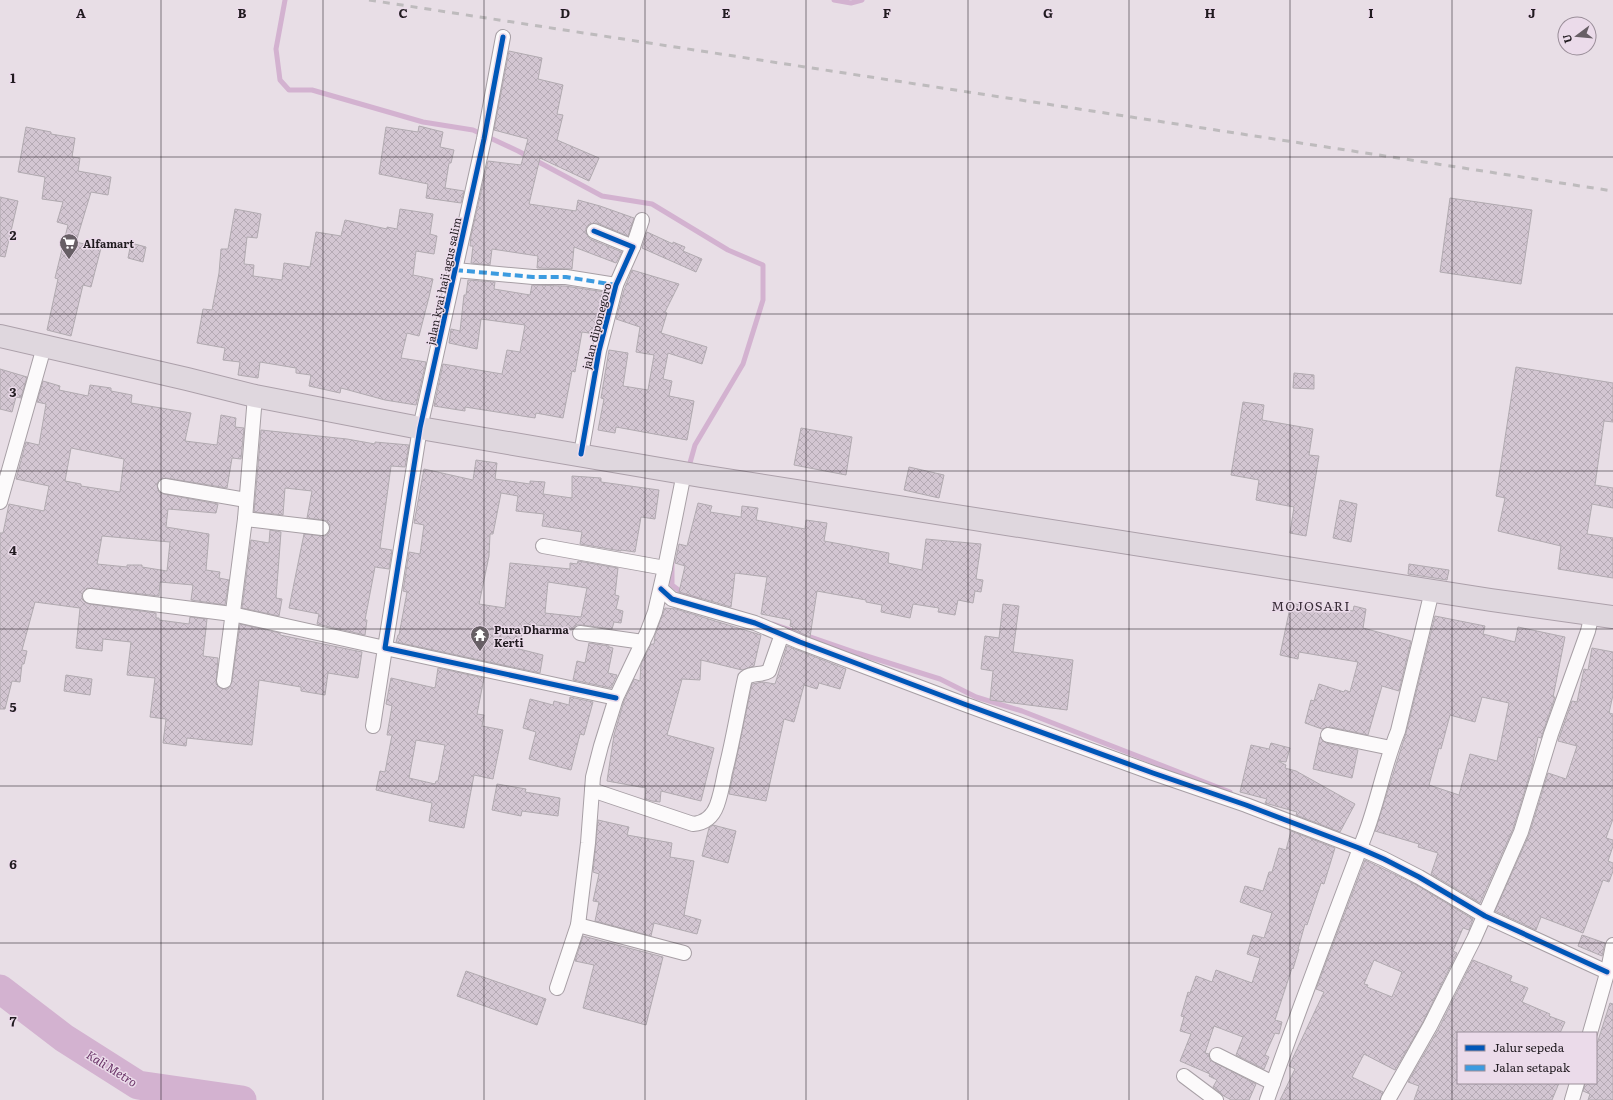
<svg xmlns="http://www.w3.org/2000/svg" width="1613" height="1100" font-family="Literata,serif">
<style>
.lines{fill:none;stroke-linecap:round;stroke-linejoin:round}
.stream{stroke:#d3b2d0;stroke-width:5}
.river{stroke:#d3b2d0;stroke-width:29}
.building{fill:url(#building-cross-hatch);stroke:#b1aab0;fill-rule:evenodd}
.street-casing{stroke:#a79fa5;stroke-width:16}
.highway-casing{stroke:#aca0aa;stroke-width:24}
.street{stroke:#fcfafb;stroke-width:14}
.highway{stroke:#dfd7de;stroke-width:22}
.rail{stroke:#bebbbd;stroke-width:3;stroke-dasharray:7 7;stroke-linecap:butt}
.quiet{stroke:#3c9be0;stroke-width:4;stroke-dasharray:8 4;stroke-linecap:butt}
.cycleway-casing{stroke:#ebdbea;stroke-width:8}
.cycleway{stroke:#0057b8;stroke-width:5}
.grid{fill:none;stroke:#211b20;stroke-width:1;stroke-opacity:0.55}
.labels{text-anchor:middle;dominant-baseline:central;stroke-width:3;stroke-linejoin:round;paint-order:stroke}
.poi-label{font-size:11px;font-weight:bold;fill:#211b20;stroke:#ebdbea;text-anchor:start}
.street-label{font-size:11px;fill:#211b20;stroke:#ebdbea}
.water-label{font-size:12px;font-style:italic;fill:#693367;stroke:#ebdbea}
.quarter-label{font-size:13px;letter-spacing:1px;fill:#392d38;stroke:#ebdbea}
.grid-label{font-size:13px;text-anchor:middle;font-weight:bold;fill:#211b20;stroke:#ebdbea;stroke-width:3;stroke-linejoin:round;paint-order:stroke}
</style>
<defs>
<pattern id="building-cross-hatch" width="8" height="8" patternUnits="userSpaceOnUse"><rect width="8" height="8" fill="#d3c6d2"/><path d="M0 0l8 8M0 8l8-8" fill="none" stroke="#b5aab4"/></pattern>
</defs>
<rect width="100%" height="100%" fill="#e8dee6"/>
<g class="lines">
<!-- stream -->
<g class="stream">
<path d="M285 0 276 49 280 80 289 90H312L423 122 473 130 518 151 602 196 652 204 728 250 763 265V300L743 364 695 445 688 470"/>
<path d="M834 0 851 3 862 0"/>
<path d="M672 562V585L685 595 697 599"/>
<path d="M773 624 857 653 940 679 976 697 1022 711 1230 792"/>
</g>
<!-- river -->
<path class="river" d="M0 989 64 1038 138 1085 242 1100"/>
</g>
<!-- building -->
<g class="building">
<path d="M509 51 542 58 538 79 563 85 557 114 563 115 557 140 599 158 589 181 540 158 529 204 576 211 578 200 600 206 634 218 628 236 597 223 589 224 586 228V233L590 239 622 252 616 263 574 247 572 269 537 268 538 256 492 249 490 265 471 263 473 246H470L471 236 488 161 521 165 528 139 494 130Z"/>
<path d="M419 126 443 132 440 147 454 150 451 163H449L445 188 464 191 461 203 426 198 428 184 379 174 386 127 418 132Z"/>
<path d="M26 127 51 132V134L75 138 72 157 80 158 78 171 111 177 108 195 91 192 76 242 101 248 91 287 83 285 71 336 47 330 58 279 55 278 68 225 57 222 63 202 42 199 45 177 18 172Z"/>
<path d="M0 197 18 201 5 257 0 256Z"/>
<path d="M1450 198 1532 210 1521 284 1440 272Z"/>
<path d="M235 209 261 214 257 238 247 237 244 264 254 265 253 276 282 280 284 263 310 267 316 232 341 236 345 220 387 229V227L397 229 400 209 433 214 430 234 437 236 434 254 416 251 413 275 433 279 429 297 419 336 407 333 401 358 426 362 416 405 385 400 341 388 340 393 309 386 311 375 296 373V368L260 362 258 378 238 375 240 362 223 360 225 348 197 343 203 309 212 310 219 273 221 249H228Z"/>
<path d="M647 232 673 244V242L685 247 683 251 702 259 696 272 642 248Z"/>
<path d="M131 243 146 247 143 262 128 258Z"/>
<path d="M632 270 679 284 665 312 667 313 661 333 707 347 702 364 668 353 663 379 672 381 669 396 694 401 687 440 616 427 615 433 598 430 604 399 601 398 609 350 628 353 623 386 648 390 654 355 636 352 640 327 616 319 624 290Z"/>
<path d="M468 280 495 282 494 289 530 295 532 285 565 286 605 292 600 314H599L595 334 582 332 575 372 572 371 563 418 536 413 535 418 465 407V411L434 406 443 364 502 374 507 350 520 352 525 325 481 319 477 349 449 343 451 329 460 331 464 295H466Z"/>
<path d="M1516 367 1613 383V422L1604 421 1595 485 1613 488V508L1592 504 1587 534 1613 538V578L1558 569 1561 546 1498 531 1505 498 1496 496Z"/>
<path d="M0 369 27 377 21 398 16 397 12 412 0 409Z"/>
<path d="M1294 373 1314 375V389L1293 388Z"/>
<path d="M43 381 60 386 59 390 88 396 90 385 111 388V391L132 395 131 403 191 413 185 441 217 445 221 415 236 418 235 427 244 428 241 459 232 458 227 488 166 478 159 480 157 485 159 492 164 494 218 504 216 513 168 509 166 527 209 534 206 570 220 572 219 578 229 580 225 605 191 600 193 585 160 582 159 596 87 588 84 591 82 595V599L85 602 89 604 156 613V618H159V620L189 624 190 617 207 619 203 656 218 658 216 684 219 687 223 689H228L232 682 240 624 280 633V635L362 652 358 678 328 673 325 695 301 691V687L259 680 252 745 187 738 186 746 163 743 166 719 150 717 155 678 127 675 131 642 103 639 102 651 76 648 80 608 35 602 22 650 27 651 24 664H22L20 682 12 681 5 709H0V533H3L9 504 44 511 49 486 16 479 26 442 39 445 46 404 37 402ZM71 448 124 459 120 492 81 486V484L65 481ZM102 536 170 542 167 571 142 567V565H127V567L97 564Z"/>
<path d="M1243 402 1264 405 1262 420 1313 429 1309 455 1319 456 1306 536 1290 533 1294 507 1256 500 1259 480 1231 475Z"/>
<path d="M801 428 852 437 846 475 794 465Z"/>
<path d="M261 430 347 439 375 444V442L409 445 405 467 391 466 380 548 392 550 389 569 375 567 365 620H367L365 635 317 624 319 614 289 608 304 534 325 536 329 533 330 525 327 521 323 520 307 518 312 491 285 488 283 515 254 512Z"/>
<path d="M476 460 497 463 495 479 530 484V481L545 482 543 494 572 498V476L601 478V482L659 490 655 519 641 517 635 552 621 550V551L580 544 582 532 542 526 544 514 516 511 518 496 501 493 493 534H490L489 556 479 604 505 608 510 563 570 569V563L577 564 578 561 618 568 615 595 619 596 616 609 623 611 621 623 614 622 612 629 581 625H576L572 630H570V628L524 624 519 649 543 655 540 673 396 642 398 635H399L407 592 403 591 409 552 420 554 424 525 414 523 424 469 473 480ZM548 582 587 588 581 617 545 613Z"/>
<path d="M909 467 944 475 939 498 904 490Z"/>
<path d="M1340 500 1357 504 1351 542 1333 538Z"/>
<path d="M698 503 712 506 710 512 741 517 742 506 758 508 756 520 805 529 806 520 827 523 824 541 889 553 888 563 922 570 926 539 981 544 976 579 983 580 981 592 975 591 973 603 958 600 955 615 938 612 939 608 913 604 910 618 881 612 882 605 866 602V600L817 591 810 637 792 629 793 627 790 626 791 620 761 614 767 577 735 573 731 607 679 592 685 566 675 563 679 544 687 546Z"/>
<path d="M270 530 281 532 276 598 282 599 279 616 242 608 251 540 269 543Z"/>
<path d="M1409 564 1449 570 1447 580 1408 574Z"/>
<path d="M1291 603 1325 610 1326 606 1353 611 1354 606 1366 609 1363 628 1411 641 1399 691 1382 686 1368 735 1330 727 1322 729 1305 723 1311 700 1314 701 1319 684 1344 692 1345 690 1350 692 1358 662 1299 652 1298 659 1280 655Z"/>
<path d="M1003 604 1019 606 1013 652 1073 660 1067 710 990 700 993 671 981 669 985 636 999 638Z"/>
<path d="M665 608 676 609 761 635 754 666 742 670 701 660 700 680 682 679 667 735 714 748 701 801 661 791 660 802 652 801 645 799 646 788 607 781 614 735 624 701 634 679 640 681 641 664 651 644H654L655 635Z"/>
<path d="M1435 616 1485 626 1483 634 1515 642 1518 627 1565 637 1553 697H1555L1541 738 1538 737 1532 767 1513 829 1480 903 1431 874 1438 853 1418 847 1419 844 1375 831 1406 733ZM1482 697 1509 703 1497 761 1470 754 1459 795 1429 785 1439 748 1441 749 1450 715 1475 722Z"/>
<path d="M589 643 609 646V647L613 648 608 673 617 675 611 688 573 680 577 661 585 663Z"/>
<path d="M787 646 846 669 840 689 819 683 817 689 804 685 794 722 784 719 766 801 729 794 752 684 763 682 775 684Z"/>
<path d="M1592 648 1613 652V695L1609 713 1613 714V819L1606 838 1613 840V846L1608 861 1613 863V871L1609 882 1603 880 1583 933 1541 917 1536 930 1495 911 1529 835 1548 773 1566 779 1577 746 1558 741 1572 701 1577 702 1584 669 1588 670Z"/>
<path d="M438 668 484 678 477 714 484 715 482 726 503 730 493 779 474 775 464 828 429 821 432 803 376 790 380 771 385 772 392 735H387L392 706 386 704 391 678 435 688ZM416 740 445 745 438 781H436L435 784 409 778Z"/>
<path d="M66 675 92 679 90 695 64 691Z"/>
<path d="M570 697 593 702 584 735 580 734 571 770 529 759 536 732 523 728 530 699 553 705 554 701 569 705Z"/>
<path d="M1320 737 1326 743 1358 750 1352 778 1313 769Z"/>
<path d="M1271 743 1290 748 1286 762 1278 761 1286 765 1285 768 1296 771 1355 804 1340 832 1296 815 1297 812 1265 803 1267 799 1240 792 1251 745 1269 749Z"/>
<path d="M497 784 526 789 525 792 560 798 558 816 522 811 521 816 492 810Z"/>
<path d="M598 820 629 827 627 835 672 843 670 857 694 861 684 915 701 920 697 934 654 923 651 936 595 921 599 902 593 901 599 874 593 872Z"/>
<path d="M713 825 736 831 728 863 702 856 709 828Z"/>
<path d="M1291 831 1335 848 1324 884 1321 883 1307 925 1305 924 1298 949H1299L1293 969 1292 968 1275 1020 1282 1022 1279 1034 1275 1033 1265 1055 1269 1057 1264 1069 1236 1055 1243 1037 1214 1026 1205 1053 1209 1054 1210 1060 1256 1084 1249 1100H1231L1224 1096 1213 1087 1217 1080 1209 1076 1210 1074 1180 1061 1191 1034 1180 1031 1184 1017 1181 1016 1188 992 1190 993 1196 976 1212 982 1216 970 1252 983 1260 958 1247 954 1253 935 1264 938 1272 913 1240 902 1245 886 1263 891 1269 872H1272L1279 848 1286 850Z"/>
<path d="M1365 860 1415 884 1473 919 1469 930 1463 928 1453 951 1457 953 1423 1022 1395 1070 1364 1054 1352 1077 1383 1092 1380 1100H1280L1295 1069 1289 1066 1324 992 1316 989ZM1374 960 1402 972 1392 997 1367 987 1368 985 1364 984Z"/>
<path d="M1582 935 1605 943 1602 956 1578 946Z"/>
<path d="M583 936 663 957 646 1025 583 1008 594 965 575 961Z"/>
<path d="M1473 960 1512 976 1510 981 1528 988 1522 1002 1550 1014 1549 1016 1565 1022 1560 1033H1458V1083H1559L1552 1100H1414L1419 1086 1408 1082 1438 1030Z"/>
<path d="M466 971 546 999 537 1025 457 996Z"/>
<path d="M1610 1003 1613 1004V1100H1588L1590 1094 1583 1091 1585 1083H1596V1047Z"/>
</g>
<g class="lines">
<defs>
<g id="street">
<path d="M503 37 484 139 420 428 385 648 616 698"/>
<path d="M633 247 642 220"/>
<path d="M455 270 533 277H566L616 285"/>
<path d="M581 454 599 351 616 285 633 247 594 231"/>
<path d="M165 486 246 500"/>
<path d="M0 502 44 347"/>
<path d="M245 519 322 528"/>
<path d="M543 546 665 568"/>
<path d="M661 589 672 599 755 623 800 642 964 704 1153 773 1246 805 1359 848 1384 859 1419 877 1485 916 1607 972"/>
<path d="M90 596 232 614 385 648 373 726"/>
<path d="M580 633 643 642"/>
<path d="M224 681 245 519 255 396"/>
<path d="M1328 735 1391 748"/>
<path d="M592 790 693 824C705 823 713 816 717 805 721 794 723 782 725 772 733 741 738 709 745 678 753 672 761 676 769 671L782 634"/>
<path d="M578 925 684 953"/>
<path d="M557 988 578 925 588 843 593 777 601 746 616 698 647 633 655 612 665 568 684 473"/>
<path d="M1590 1033 1608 970 1613 945"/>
<path d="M1217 1055 1273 1083"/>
<path d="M1184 1076 1216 1100"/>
<path d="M1267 1100C1298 1011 1332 923 1365 835 1378 801 1384 765 1398 731L1432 591"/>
<path d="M1388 1100 1430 1026 1474 939 1521 832 1551 734 1588 631 1592 614"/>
<path d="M1572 1100 1577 1083"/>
</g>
<path id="highway" d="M0 336 187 379 255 396 420 428 701 476 1491 600 1613 617"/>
</defs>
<!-- street casing -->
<use href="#street" class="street-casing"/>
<!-- highway casing -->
<use href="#highway" class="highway-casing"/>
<!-- street -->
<use href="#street" class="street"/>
<!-- highway -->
<use href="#highway" class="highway"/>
<!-- rail -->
<path class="rail" d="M369 0 1613 191"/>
<!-- quiet -->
<path class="quiet" d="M455 270 533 277H566L616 285"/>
<defs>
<g id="cycleway">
<path d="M503 37 484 139 420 428 385 648 616 698"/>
<path d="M581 454 599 351 616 285 633 247 594 231"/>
<path d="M661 589 672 599 755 623 800 642 964 704 1153 773 1246 805 1359 848 1384 859 1419 877 1485 916 1607 972"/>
</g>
</defs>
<!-- cycleway casing -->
<use href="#cycleway" class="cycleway-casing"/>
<!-- cycleway -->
<use href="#cycleway" class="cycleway"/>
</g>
<!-- grid -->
<path class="grid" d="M161 0V1100M323 0V1100M484 0V1100M645 0V1100M806 0V1100M968 0V1100M1129 0V1100M1290 0V1100M1452 0V1100M0 157H1613M0 314H1613M0 471H1613M0 629H1613M0 786H1613M0 943H1613"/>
<!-- icons -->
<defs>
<symbol id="supermarket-pin" viewBox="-11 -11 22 30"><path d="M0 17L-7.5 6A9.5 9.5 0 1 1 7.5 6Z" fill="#675f65" stroke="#ebdbea"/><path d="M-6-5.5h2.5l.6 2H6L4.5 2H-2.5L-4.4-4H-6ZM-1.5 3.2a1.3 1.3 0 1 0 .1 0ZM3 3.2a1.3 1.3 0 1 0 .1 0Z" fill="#fff"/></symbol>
<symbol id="temple-pin" viewBox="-11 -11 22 30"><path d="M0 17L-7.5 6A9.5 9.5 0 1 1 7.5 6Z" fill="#675f65" stroke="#ebdbea"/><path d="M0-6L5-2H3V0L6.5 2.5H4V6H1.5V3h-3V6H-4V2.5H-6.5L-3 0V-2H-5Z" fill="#fff"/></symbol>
</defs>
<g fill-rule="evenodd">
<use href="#supermarket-pin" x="58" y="232" width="22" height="30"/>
<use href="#temple-pin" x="469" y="624" width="22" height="30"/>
</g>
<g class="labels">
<!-- poi labels -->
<g class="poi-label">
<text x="83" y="243">Alfamart</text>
<text x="494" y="629">Pura Dharma<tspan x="494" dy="13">Kerti</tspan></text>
</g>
<!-- street labels -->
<g class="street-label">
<text transform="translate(443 281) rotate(-78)">jalan kyai haji agus salim</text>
<text transform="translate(596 326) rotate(-76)">jalan diponegoro</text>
</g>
<!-- water labels -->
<g class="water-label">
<text transform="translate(112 1068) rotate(32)">Kali Metro</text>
</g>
<!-- quarter labels -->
<g class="quarter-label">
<text x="1311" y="605">MOJOSARI</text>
</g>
</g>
<g class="grid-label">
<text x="81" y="18">A</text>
<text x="242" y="18">B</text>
<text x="403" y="18">C</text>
<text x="565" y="18">D</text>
<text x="726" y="18">E</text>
<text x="887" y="18">F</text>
<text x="1048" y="18">G</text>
<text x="1210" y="18">H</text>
<text x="1371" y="18">I</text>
<text x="1532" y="18">J</text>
<text x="13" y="83">1</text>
<text x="13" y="240">2</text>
<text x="13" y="397">3</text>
<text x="13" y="555">4</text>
<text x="13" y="712">5</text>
<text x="13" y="869">6</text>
<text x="13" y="1026">7</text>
</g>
<!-- legend -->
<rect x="1457" y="1032" width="140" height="52" fill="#ebdbea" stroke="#9a8e99"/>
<rect x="1465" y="1045" width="20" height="6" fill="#0057b8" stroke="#9a8e99"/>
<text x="1493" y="1052" font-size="12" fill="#211b20">Jalur sepeda</text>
<rect x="1465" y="1065" width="20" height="6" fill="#3c9be0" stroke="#9a8e99"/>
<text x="1493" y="1072" font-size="12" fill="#211b20">Jalan setapak</text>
<!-- north arrow -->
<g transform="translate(1577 36) rotate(254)"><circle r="19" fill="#ebdbea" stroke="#9a8e99"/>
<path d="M0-3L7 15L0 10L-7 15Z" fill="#675f65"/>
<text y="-6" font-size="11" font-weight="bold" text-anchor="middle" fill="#211b20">U</text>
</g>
</svg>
